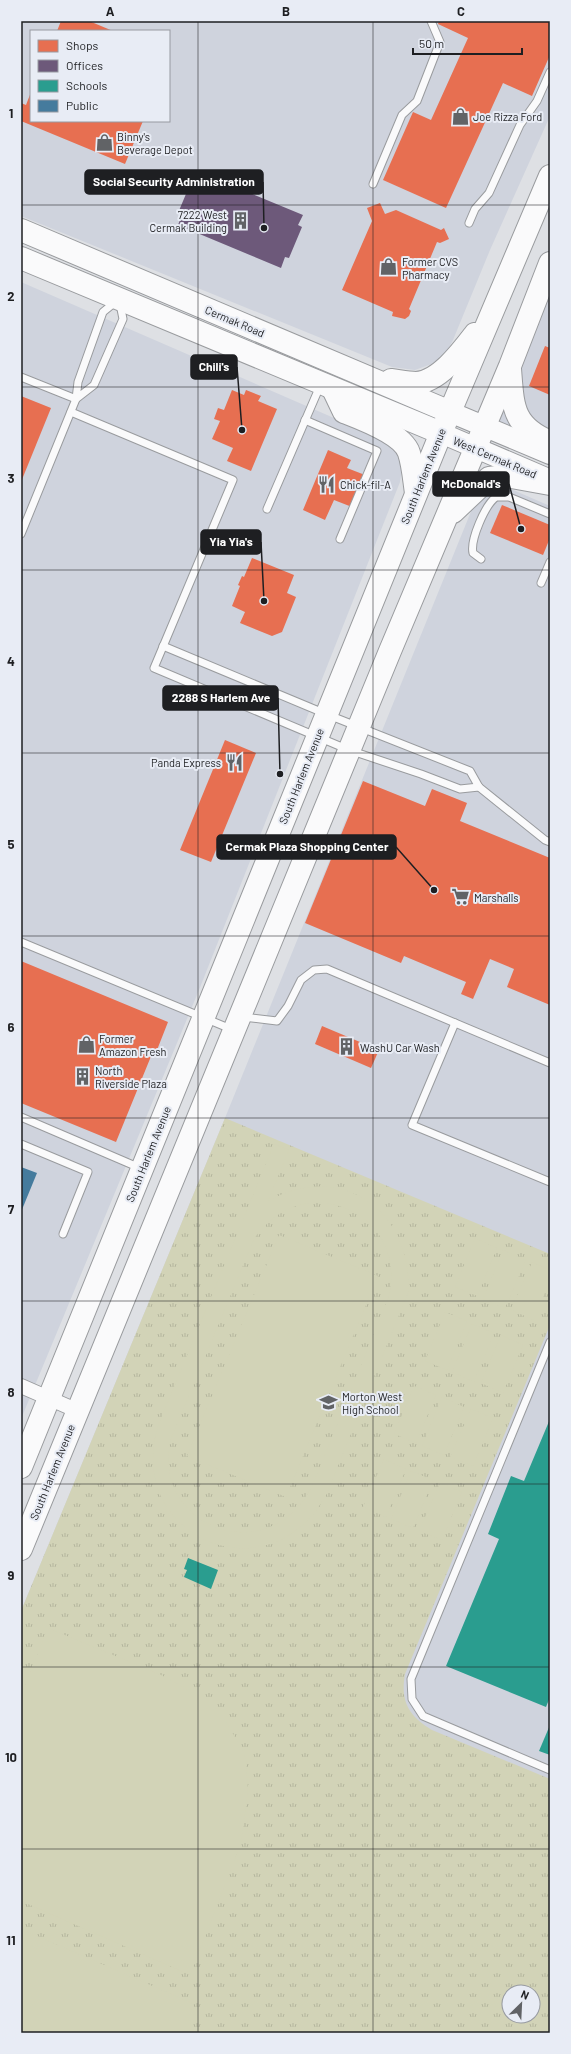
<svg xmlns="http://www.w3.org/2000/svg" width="571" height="2054" font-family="Barlow,sans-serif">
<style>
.built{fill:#cfd3dd;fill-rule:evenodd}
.park{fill:url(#park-tufts);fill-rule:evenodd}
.pitch{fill:#d2d3b7;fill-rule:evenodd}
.shops{fill:#e76f51}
.offices{fill:#6d597a}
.schools{fill:#2a9d8f}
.public{fill:#457b9d}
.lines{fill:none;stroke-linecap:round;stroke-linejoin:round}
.lane-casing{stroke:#999b9e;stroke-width:9}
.street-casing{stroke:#999b9e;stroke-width:16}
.secondary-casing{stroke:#999b9e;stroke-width:22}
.primary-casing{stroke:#999b9e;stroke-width:24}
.lane{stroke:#fafafb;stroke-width:7}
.street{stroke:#fafafb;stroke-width:14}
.secondary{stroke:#fafafb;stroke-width:20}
.primary{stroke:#fafafb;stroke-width:22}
.grid{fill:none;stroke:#1e1f22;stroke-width:1;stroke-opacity:0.55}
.labels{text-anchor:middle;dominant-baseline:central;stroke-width:4;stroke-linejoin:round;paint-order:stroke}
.poi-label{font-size:11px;fill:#1e1f22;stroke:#e8ecf5;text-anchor:start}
.street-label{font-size:11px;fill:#1e1f22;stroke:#e8ecf5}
.leader{fill:none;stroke:#1e1f22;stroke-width:1.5}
.callout-dot{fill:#1e1f22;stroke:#e8ecf5;stroke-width:1.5}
.callout{fill:#1e1f22;stroke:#1e1f22;stroke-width:1.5}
.callout-label{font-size:12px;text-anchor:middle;font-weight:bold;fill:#fff}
.neatline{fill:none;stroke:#1e1f22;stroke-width:1.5}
.grid-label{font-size:13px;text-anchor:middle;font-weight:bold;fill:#1e1f22}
</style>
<defs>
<pattern id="park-tufts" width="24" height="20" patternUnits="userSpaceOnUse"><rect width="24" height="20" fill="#d2d3b7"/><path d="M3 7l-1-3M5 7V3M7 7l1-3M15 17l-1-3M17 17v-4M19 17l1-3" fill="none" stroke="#b4b59d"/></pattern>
</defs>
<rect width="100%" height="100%" fill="#dee0e4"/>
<!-- built -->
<g class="built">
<path d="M21 21H550V116L490 250 453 340 446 353 437 362 415 370 392 367 21 216ZM31 31H169V121H31Z"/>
<path d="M550 272V449L490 424Z"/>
<path d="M21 282 380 438 395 449 400 459 402 469 400 482 199 990 21 1419Z"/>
<path d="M506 487 550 506V2033H21V1611L225 1118 472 509 486 494 497 489ZM509 1992H533V2016H509Z"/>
</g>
<!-- park -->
<path class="park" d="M225 1118 550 1254V1325L405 1674C400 1702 409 1716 432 1730L550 1779V2033H21V1611ZM509 1992H533V2016H509Z"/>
<!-- pitch -->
<g class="pitch">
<path d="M274 1144 289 1150 268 1201C342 1160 413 1211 408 1293L327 1493C272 1599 124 1539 158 1426ZM318 1202C370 1206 402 1248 388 1299L313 1484C270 1574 149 1526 171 1439L254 1239C270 1216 290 1204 318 1202Z"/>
<path d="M279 1235 378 1276 286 1497 187 1456Z"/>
<path d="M475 1238 497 1248 477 1296 455 1287Z"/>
<path d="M503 1250 526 1260 505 1308 483 1299Z"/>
<path d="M532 1262 550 1270V1280L534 1320 511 1310Z"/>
<path d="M445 1312 467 1321 447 1370 425 1361Z"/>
<path d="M472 1324 494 1333 474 1382 452 1372Z"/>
<path d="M501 1335 523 1345 503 1393 481 1383Z"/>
<path d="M414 1386 436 1395 416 1443 394 1434Z"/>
<path d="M442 1397 464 1407 444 1455 422 1446Z"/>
<path d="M471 1409 493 1418 473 1466 450 1457Z"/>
<path d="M384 1459 406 1469 386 1517 363 1507Z"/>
<path d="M411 1471 433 1480 413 1528 391 1519Z"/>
<path d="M440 1483 462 1492 442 1540 419 1531Z"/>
<path d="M48 1628 161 1675 180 1685 200 1697 213 1709 226 1722 242 1749 246 1760 248 1791 241 1844 190 1975 21 1901V1695Z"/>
<path d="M21 1929 194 2004 181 2033H21Z"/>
</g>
<!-- shops -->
<g class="shops">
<path d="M61 21H89L113 31H57Z"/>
<path d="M439 21H550V55L532 96 503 83 446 208 383 180 413 112 431 120 468 38 438 24Z"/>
<path d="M31 92V121H143L125 164 21 121V103L26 105Z"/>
<path d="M380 203 385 214 396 210 441 230 444 228 449 239 440 243 437 242 409 309 411 311 409 316 405 319 392 316 393 312 342 290 372 221 367 208Z"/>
<path d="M545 346 550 348V395L529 386Z"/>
<path d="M232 390 244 395 246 390 261 396 258 401 277 409 251 471 227 461 233 448 212 439 220 421 214 419 218 408 224 410Z"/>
<path d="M21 396 51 408 21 482Z"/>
<path d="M328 450 351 460 347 468 365 475 352 507 334 500 325 520 303 510Z"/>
<path d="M502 505 550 525V538L543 555 490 533Z"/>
<path d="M252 558 294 575 287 593 296 597 282 632 272 636 240 623 245 612 232 606 240 586 238 585 242 576 244 577Z"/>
<path d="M225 740 256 753 211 862 180 850Z"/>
<path d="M363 781 425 806 432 789 467 803 460 821 550 858V1005L507 987 514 969 490 959 473 999 461 994 466 982 404 956 401 963 305 923Z"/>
<path d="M21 961 168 1022 157 1050 154 1049 116 1142 21 1103Z"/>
<path d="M322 1026 379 1050 371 1068 315 1044Z"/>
</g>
<!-- offices -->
<path class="offices" d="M199 172 303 215 298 225 302 227 289 258 285 257 281 268 178 225 182 215 178 213 191 182 194 183Z"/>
<!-- schools -->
<g class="schools">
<path d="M550 1419V1697L546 1707 446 1666 499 1539 488 1534 511 1476 524 1481Z"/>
<path d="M188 1558 218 1570 211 1589 184 1577 187 1570 184 1569Z"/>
<path d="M550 1725V1755L539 1751Z"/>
</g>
<!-- public -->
<path class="public" d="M21 1167 37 1173 21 1212Z"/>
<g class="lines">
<defs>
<g id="lane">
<path d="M373 184 402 115 417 101 440 42 431 21"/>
<path d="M469 223 475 209 489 193 520 125 537 101 550 72"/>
<path d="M21 377 76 399"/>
<path d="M71 412 233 480 154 668 349 750 421 774 460 789 479 787"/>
<path d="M305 420 377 451 340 539"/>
<path d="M267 509 320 386"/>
<path d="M21 534 76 399 78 382 103 312 119 299 123 319 94 385 76 399"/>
<path d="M481 559 473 553C470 540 485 505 496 497H509L550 514"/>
<path d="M541 583 550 562"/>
<path d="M163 646 326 714 470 771 479 787 545 840 550 842"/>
<path d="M21 942 231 1029"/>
<path d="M243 1017 277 1021 288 1006 301 980 314 970 327 969 550 1063"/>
<path d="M455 1023 412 1125 550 1182"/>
<path d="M21 1117 140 1168"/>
<path d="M21 1144 88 1172 63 1234"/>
<path d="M550 1342 411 1679 412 1699 423 1716 550 1770"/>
</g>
<path id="street" d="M21 1386 78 1411"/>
<g id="secondary">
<path d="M450 412 550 454"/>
<path d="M441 433 546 478"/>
</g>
<g id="primary">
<path d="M21 230 450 412"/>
<path d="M21 258 441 433"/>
<path d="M510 369C513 406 512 426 550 442"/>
<path d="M391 380C399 381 408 383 416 383 439 382 462 351 475 334"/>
<path d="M333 389 344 412C362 419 403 434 409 453 413 465 414 480 416 493"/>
<path d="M453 512 489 478 506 476 550 484"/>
<path d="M21 1467 441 433 550 176"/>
<path d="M21 1549 390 651 510 366 550 263"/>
</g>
</defs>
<!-- lane casing -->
<use href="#lane" class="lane-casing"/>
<!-- street casing -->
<use href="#street" class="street-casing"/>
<!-- secondary casing -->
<use href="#secondary" class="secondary-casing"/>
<!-- primary casing -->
<use href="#primary" class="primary-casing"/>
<!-- lane -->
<use href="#lane" class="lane"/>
<!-- street -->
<use href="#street" class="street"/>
<!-- secondary -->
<use href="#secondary" class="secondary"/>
<!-- primary -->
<use href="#primary" class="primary"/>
</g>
<!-- grid -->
<path class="grid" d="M198 21V2033M373 21V2033M21 205H550M21 387H550M21 570H550M21 753H550M21 936H550M21 1118H550M21 1301H550M21 1484H550M21 1667H550M21 1849H550"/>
<!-- icons -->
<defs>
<symbol id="shop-bare" viewBox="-9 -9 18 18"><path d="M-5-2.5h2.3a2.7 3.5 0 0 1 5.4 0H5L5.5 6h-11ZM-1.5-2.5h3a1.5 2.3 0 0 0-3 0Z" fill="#616366" stroke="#e8ecf5" stroke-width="2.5" paint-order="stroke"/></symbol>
<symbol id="building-bare" viewBox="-9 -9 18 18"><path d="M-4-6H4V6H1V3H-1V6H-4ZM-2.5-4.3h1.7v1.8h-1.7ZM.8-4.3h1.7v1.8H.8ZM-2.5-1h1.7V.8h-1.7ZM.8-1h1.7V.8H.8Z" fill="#616366" stroke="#e8ecf5" stroke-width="2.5" paint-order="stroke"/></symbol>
<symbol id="restaurant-bare" viewBox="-9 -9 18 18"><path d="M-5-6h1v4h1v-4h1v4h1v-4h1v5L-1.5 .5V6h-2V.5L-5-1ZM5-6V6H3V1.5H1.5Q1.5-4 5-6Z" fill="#616366" stroke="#e8ecf5" stroke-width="2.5" paint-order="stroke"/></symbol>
<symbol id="supermarket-bare" viewBox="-9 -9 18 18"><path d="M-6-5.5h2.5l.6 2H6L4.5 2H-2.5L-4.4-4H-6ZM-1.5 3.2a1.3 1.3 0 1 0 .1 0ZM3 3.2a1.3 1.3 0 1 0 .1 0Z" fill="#616366" stroke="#e8ecf5" stroke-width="2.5" paint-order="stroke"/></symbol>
<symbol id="school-bare" viewBox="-9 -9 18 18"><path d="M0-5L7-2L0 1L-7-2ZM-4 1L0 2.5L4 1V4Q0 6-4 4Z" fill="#616366" stroke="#e8ecf5" stroke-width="2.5" paint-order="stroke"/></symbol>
</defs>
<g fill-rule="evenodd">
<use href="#shop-bare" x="448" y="104" width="25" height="25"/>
<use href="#shop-bare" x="92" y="130" width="25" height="25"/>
<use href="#building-bare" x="228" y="208" width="25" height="25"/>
<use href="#shop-bare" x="376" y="254" width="25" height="25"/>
<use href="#restaurant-bare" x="314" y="472" width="25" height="25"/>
<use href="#restaurant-bare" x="222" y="750" width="25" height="25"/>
<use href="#supermarket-bare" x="448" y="884" width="25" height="25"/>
<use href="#shop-bare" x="74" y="1032" width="25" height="25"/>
<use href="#building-bare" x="334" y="1034" width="25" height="25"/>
<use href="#building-bare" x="70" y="1064" width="25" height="25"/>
<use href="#school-bare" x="316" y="1390" width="25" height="25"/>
</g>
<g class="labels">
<!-- poi labels -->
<g class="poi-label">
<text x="473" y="116">Joe Rizza Ford</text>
<text x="117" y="136">Binny's<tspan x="117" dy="13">Beverage Depot</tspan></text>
<text x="227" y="214" text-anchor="end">7222 West<tspan x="227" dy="13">Cermak Building</tspan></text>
<text x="402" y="261">Former CVS<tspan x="402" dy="13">Pharmacy</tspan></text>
<text x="340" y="484">Chick-fil-A</text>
<text x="221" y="762" text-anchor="end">Panda Express</text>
<text x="474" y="897">Marshalls</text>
<text x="99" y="1038">Former<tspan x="99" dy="13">Amazon Fresh</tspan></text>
<text x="360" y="1047">WashU Car Wash</text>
<text x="95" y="1070">North<tspan x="95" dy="13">Riverside Plaza</tspan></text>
<text x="342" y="1396">Morton West<tspan x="342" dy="13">High School</tspan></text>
</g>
<!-- street labels -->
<g class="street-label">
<text transform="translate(235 321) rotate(23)">Cermak Road</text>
<text transform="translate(495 457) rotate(23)">West Cermak Road</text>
<text transform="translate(423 476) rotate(-68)">South Harlem Avenue</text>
<text transform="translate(301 776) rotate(-68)">South Harlem Avenue</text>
<text transform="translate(148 1154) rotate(-68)">South Harlem Avenue</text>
<text transform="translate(52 1472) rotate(-68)">South Harlem Avenue</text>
</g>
</g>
<!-- callouts -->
<path class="leader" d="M264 228L263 182M242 430L237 367M521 529L509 484M264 601L261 542M280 774L278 698M434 890L396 847"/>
<g class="callout-dot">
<circle cx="264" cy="228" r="4"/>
<circle cx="242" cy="430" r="4"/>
<circle cx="521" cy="529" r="4"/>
<circle cx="264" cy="601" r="4"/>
<circle cx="280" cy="774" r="4"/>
<circle cx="434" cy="890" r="4"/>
</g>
<g class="callout">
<rect x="85" y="170" width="178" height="24" rx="4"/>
<rect x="191" y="355" width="46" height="24" rx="4"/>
<rect x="433" y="472" width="76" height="24" rx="4"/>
<rect x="201" y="530" width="60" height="24" rx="4"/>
<rect x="163" y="686" width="115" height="24" rx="4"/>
<rect x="217" y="835" width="179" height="24" rx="4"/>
</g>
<g class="callout-label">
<text x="174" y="186">Social Security Administration</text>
<text x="214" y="371">Chili's</text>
<text x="471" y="488">McDonald's</text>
<text x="231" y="546">Yia Yia's</text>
<text x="221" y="702">2288 S Harlem Ave</text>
<text x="307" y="851">Cermak Plaza Shopping Center</text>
</g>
<!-- border -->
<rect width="571" height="2054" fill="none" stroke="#e8ecf5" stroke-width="44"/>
<!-- legend -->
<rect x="30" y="30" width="140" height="92" fill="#e8ecf5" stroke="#979aa1"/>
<rect x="38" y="40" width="20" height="12" fill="#e76f51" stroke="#979aa1"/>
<text x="66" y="50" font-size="12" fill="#1e1f22">Shops</text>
<rect x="38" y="60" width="20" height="12" fill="#6d597a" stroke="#979aa1"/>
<text x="66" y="70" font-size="12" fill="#1e1f22">Offices</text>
<rect x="38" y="80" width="20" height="12" fill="#2a9d8f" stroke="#979aa1"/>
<text x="66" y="90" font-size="12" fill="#1e1f22">Schools</text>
<rect x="38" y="100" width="20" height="12" fill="#457b9d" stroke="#979aa1"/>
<text x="66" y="110" font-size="12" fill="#1e1f22">Public</text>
<!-- north arrow -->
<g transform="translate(521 2004) rotate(24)"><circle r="19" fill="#e8ecf5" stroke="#979aa1"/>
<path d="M0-3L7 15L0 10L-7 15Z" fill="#616366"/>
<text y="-6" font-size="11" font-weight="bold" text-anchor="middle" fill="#1e1f22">N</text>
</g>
<!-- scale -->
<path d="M413 48v6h109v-6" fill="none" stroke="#1e1f22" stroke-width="2"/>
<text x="419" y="48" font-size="12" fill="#1e1f22" stroke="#e8ecf5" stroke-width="3" paint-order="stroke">50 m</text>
<rect x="22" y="22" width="527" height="2010" class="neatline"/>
<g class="grid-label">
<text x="110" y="16">A</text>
<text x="286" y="16">B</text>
<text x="461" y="16">C</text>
<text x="11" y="118">1</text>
<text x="11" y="301">2</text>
<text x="11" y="483">3</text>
<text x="11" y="666">4</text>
<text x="11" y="849">5</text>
<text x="11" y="1032">6</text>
<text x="11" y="1214">7</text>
<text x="11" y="1397">8</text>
<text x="11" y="1580">9</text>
<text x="11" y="1762">10</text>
<text x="11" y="1945">11</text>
</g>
</svg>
